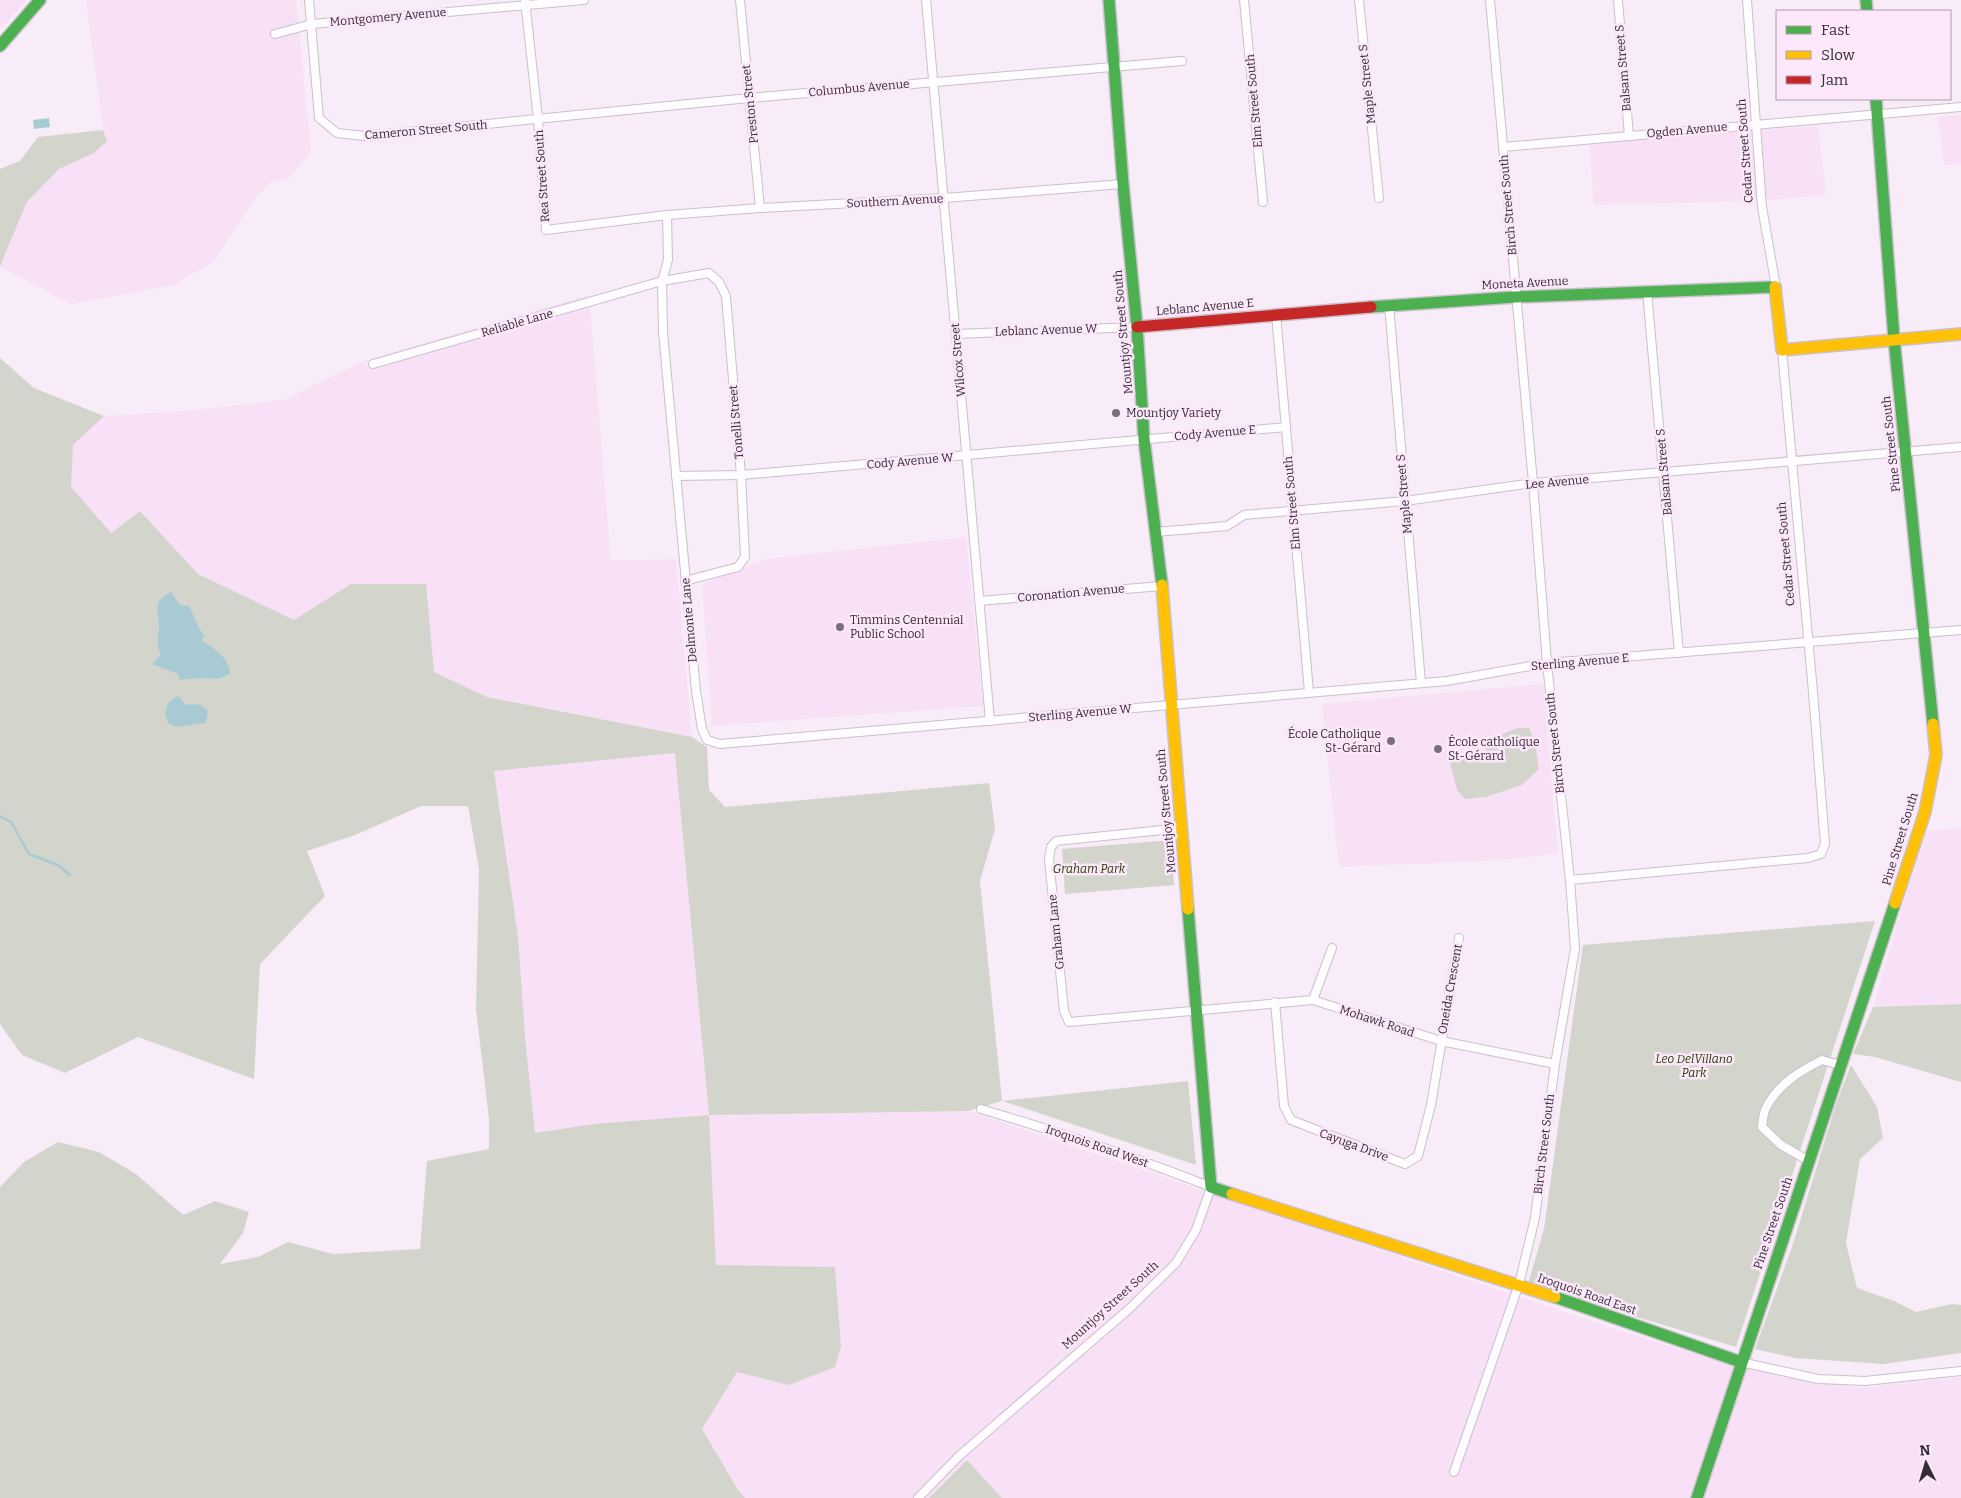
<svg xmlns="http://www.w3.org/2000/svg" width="1961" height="1498" font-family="Bitter,serif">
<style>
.built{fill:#f8e1f7}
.green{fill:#d3d5cc;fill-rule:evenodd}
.water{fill:#a8cbd3}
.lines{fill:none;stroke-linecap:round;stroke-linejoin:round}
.stream{stroke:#a8cbd3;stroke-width:2.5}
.street-casing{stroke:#cac1ca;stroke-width:10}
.fast-casing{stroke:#cac1ca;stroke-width:14}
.slow-casing{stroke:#cac1ca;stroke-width:14}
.jam-casing{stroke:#cac1ca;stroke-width:14}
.street{stroke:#fefcfe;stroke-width:8}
.fast{stroke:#4caf50;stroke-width:11}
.slow{stroke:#ffc107;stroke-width:11}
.jam{stroke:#c62828;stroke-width:11}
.poi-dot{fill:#7a6f7a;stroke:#fce7fb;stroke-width:2}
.labels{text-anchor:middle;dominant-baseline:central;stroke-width:5;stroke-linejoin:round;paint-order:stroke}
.street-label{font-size:12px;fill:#362c36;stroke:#fce7fb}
.poi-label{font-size:12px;fill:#362c36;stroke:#fce7fb;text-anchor:start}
.park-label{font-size:12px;font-style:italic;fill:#283f01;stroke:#fce7fb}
</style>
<rect width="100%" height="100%" fill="#f7ecf7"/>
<!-- built -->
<g class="built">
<path d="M0 0H27L0 29Z"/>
<path d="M86 0H296L311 152 288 179 270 182 250 205 215 260 174 285 71 304 0 267 27 202 59 169 94 153 107 141 103 130Z"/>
<path d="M1961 115V164L1944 165 1938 117Z"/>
<path d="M1818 126 1826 195 1757 201 1594 205 1589 142Z"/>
<path d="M589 295 611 561 676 559 692 737 487 697 434 672 351 584 294 620 198 574 140 511 111 533 71 487 72 445 104 416 186 411 283 400 367 360Z"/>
<path d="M966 537 983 706 712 726 702 584 765 559Z"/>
<path d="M1543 684 1558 853 1503 860 1339 867 1322 704Z"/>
<path d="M675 753 709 1115 968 1111 1618 1330 1725 1363 1861 1388 1961 1377V1498H1002L967 1460 929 1498H745L738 1490 702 1429 737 1372 789 1385 716 1265 709 1115 593 1124 535 1133 507 855 494 771Z"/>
<path d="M1961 828V1004L1873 1007 1925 831Z"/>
</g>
<!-- green -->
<g class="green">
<path d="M103 130 107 141 94 153 59 169 27 202 0 266V169L20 161 38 137Z"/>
<path d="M0 358 34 388 104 416 73 445 71 487 111 533 140 511 198 574 294 620 351 584H426L434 672 487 697 692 737 707 747 709 790 725 807 989 783 995 829 980 881 1002 1101 1188 1081 1196 1165 1002 1101 968 1111 709 1115 716 1265 835 1267 841 1347 835 1367 789 1385 737 1372 702 1429 738 1490 745 1498H0V1187L24 1162 58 1142 99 1152 136 1174 183 1215 215 1201 249 1212 243 1233 220 1264 258 1257 288 1242 333 1254 420 1249 427 1161 489 1149V1119L476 1009 479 869 468 806H421L355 835 307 851 325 896 260 964 254 1079 138 1037 65 1073 22 1055 0 1024ZM675 753 709 1115 593 1124 535 1133 525 1036 518 937 494 771Z"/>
<path d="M1518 728H1529L1535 743 1539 769 1522 785 1486 797 1465 799 1457 790 1450 763 1482 753 1500 735Z"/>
<path d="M1170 840 1174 885 1065 894 1062 849Z"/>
<path d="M1875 921 1736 1347 1528 1284 1544 1229 1583 945Z"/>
<path d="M1961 1004V1082L1875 1057 1853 1054 1873 1007Z"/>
<path d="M1851 1065 1877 1107 1883 1138 1860 1159 1846 1243 1857 1288 1894 1301 1916 1312 1952 1304 1961 1305V1353L1884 1364 1795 1358 1755 1349 1792 1247 1836 1104Z"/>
<path d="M967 1460 1002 1498H929Z"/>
</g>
<!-- water -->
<g class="water">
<path d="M49 118 50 127 34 129 33 120Z"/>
<path d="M171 592 180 605 189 606C193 614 200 632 205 636L201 640C214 648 229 657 230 674L218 679 200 678 179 680 178 674 152 664 161 655C156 645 158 640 159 629 160 612 150 602 171 592Z"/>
<path d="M178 696 186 705C195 704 202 703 208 711L206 723 176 727 168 723 165 714 168 703Z"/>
</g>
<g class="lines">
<!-- stream -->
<path class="stream" d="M0 816 11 822 29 854 58 865 70 875"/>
<defs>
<g id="street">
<path d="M309 0 319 118 337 133 365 136 749 98 1182 61"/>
<path d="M525 0 538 119 546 230 667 215 760 208 944 198 1123 184"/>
<path d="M740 0 760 208"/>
<path d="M926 0 990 721"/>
<path d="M1244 0 1263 202"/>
<path d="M1359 0 1379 198"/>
<path d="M1618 0 1629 136"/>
<path d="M1747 0 1762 207 1776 287"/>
<path d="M275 34 312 24 584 0"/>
<path d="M1503 147 1961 107"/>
<path d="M667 215 668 260 662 281 663 332 696 691 702 729 707 740 720 744 1447 681 1547 663 1961 630"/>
<path d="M1647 291 1679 653"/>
<path d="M1389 305 1421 683"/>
<path d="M1276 314 1309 692"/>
<path d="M956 334 1137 327"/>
<path d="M373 364 662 281 709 273 719 282 726 296 741 475 745 557 738 567 685 581"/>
<path d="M676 476 741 475 1286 427"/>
<path d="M1156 532 1227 526 1244 515 1405 501 1533 483 1961 447"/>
<path d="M979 601 1162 586"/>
<path d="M1182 828 1056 841 1051 847 1049 859 1064 1011 1069 1022 1313 1000 1441 1041 1555 1064"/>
<path d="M1570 880 1808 858 1821 854 1825 844 1813 692 1782 350"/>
<path d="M1313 1000 1332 948"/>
<path d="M1275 1002 1284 1106 1291 1120 1405 1164 1418 1156 1431 1105 1459 938"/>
<path d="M1809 1161 1781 1145 1762 1127C1763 1121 1763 1113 1766 1108 1777 1085 1800 1071 1822 1060L1840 1065"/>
<path d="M1741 1362 1818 1379 1865 1381 1961 1371"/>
<path d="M1454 1472 1519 1284 1535 1218 1555 1064 1575 949 1570 880 1547 663 1533 483 1490 0"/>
<path d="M918 1498 959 1456 1129 1309 1176 1263 1196 1230 1211 1187C1135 1157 1059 1132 981 1109"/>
</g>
<g id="fast">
<path d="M1109 0 1123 184 1137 327 1144 439 1162 585"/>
<path d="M1866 0 1867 11"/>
<path d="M0 46 40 0"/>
<path d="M1876 99 1894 339 1933 724"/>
<path d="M1371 307 1515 297 1775 287"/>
<path d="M1188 909 1211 1187 1232 1194"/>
<path d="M1555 1297 1741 1362"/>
<path d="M1697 1498 1895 903"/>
</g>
<g id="slow">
<path d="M1775 287 1782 350 1961 334"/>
<path d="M1162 585 1188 909"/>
<path d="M1895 903 1925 812 1936 755 1933 724"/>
<path d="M1232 1194 1555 1297"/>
</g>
<path id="jam" d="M1137 327 1371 307"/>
</defs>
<!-- street casing -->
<use href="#street" class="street-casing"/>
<!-- fast casing -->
<use href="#fast" class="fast-casing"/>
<!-- slow casing -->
<use href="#slow" class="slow-casing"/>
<!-- jam casing -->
<use href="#jam" class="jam-casing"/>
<!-- street -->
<use href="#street" class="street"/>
<!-- fast -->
<use href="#fast" class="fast"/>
<!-- slow -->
<use href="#slow" class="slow"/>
<!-- jam -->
<use href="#jam" class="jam"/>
</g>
<!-- markers -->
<g class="poi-dot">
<circle cx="1116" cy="413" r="5"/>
<circle cx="840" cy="627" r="5"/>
<circle cx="1391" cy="741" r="5"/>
<circle cx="1438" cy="749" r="5"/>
</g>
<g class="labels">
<!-- street labels -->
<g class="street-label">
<text transform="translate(388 17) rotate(-5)">Montgomery Avenue</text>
<text transform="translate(1623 68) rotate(-95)">Balsam Street S</text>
<text transform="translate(1367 84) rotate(-96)">Maple Street S</text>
<text transform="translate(859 88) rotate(-5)">Columbus Avenue</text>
<text transform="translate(1254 101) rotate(-95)">Elm Street South</text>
<text transform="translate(750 104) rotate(-96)">Preston Street</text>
<text transform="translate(426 130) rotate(-5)">Cameron Street South</text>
<text transform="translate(1687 130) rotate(-5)">Ogden Avenue</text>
<text transform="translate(1745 151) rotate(-94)">Cedar Street South</text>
<text transform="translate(542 176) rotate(-94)">Rea Street South</text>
<text transform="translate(895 201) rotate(-3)">Southern Avenue</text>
<text transform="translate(1508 205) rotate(-95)">Birch Street South</text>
<text transform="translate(1525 283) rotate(-3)">Moneta Avenue</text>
<text transform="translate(1205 307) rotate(-5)">Leblanc Avenue E</text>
<text transform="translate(517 323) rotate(-16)">Reliable Lane</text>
<text transform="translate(1046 330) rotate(-2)">Leblanc Avenue W</text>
<text transform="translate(1123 332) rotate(-95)">Mountjoy Street South</text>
<text transform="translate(958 360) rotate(-95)">Wilcox Street</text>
<text transform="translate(736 422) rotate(-95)">Tonelli Street</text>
<text transform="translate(1215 433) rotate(-5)">Cody Avenue E</text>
<text transform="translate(1891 444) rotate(-96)">Pine Street South</text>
<text transform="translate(910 461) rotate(-5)">Cody Avenue W</text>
<text transform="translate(1664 472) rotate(-95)">Balsam Street S</text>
<text transform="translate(1557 482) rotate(-5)">Lee Avenue</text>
<text transform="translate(1404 494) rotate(-95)">Maple Street S</text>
<text transform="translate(1292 503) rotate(-95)">Elm Street South</text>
<text transform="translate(1786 554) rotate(-95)">Cedar Street South</text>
<text transform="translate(1071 593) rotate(-5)">Coronation Avenue</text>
<text transform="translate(689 620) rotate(-95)">Delmonte Lane</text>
<text transform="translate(1580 662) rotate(-5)">Sterling Avenue E</text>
<text transform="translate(1080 713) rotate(-5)">Sterling Avenue W</text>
<text transform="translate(1555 743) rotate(-96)">Birch Street South</text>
<text transform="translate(1166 811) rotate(-95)">Mountjoy Street South</text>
<text transform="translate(1900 839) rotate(-73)">Pine Street South</text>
<text transform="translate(1056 932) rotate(-96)">Graham Lane</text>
<text transform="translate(1450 989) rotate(-80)">Oneida Crescent</text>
<text transform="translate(1377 1021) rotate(18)">Mohawk Road</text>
<text transform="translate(1544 1144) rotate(-83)">Birch Street South</text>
<text transform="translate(1354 1145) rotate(20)">Cayuga Drive</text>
<text transform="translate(1097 1146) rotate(19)">Iroquois Road West</text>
<text transform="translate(1773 1223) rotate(-71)">Pine Street South</text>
<text transform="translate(1587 1294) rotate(19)">Iroquois Road East</text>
<text transform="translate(1110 1305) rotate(-42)">Mountjoy Street South</text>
</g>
<!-- poi labels -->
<g class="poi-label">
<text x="1126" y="413">Mountjoy Variety</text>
<text x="850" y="620">Timmins Centennial<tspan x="850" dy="14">Public School</tspan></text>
<text x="1381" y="734" text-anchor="end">École Catholique<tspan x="1381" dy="14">St-Gérard</tspan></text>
<text x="1448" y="742">École catholique<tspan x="1448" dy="14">St-Gérard</tspan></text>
</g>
<!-- park labels -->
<g class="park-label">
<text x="1089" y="869">Graham Park</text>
<text x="1694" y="1059">Leo DelVillano<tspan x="1694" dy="14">Park</tspan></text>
</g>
</g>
<!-- legend -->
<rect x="1776" y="10" width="175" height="90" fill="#fce7fb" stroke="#ad9cac"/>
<rect x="1786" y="26" width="25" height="8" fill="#4caf50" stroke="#ad9cac"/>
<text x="1821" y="35" font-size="15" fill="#362c36">Fast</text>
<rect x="1786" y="51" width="25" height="8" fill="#ffc107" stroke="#ad9cac"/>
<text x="1821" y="60" font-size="15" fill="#362c36">Slow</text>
<rect x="1786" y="76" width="25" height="8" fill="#c62828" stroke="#ad9cac"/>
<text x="1821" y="85" font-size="15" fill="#362c36">Jam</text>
<!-- north arrow -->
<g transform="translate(1926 1463) rotate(355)" stroke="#fce7fb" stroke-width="4" paint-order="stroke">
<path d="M0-4L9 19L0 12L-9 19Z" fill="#362c36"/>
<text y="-8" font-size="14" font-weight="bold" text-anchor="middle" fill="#362c36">N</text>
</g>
</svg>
